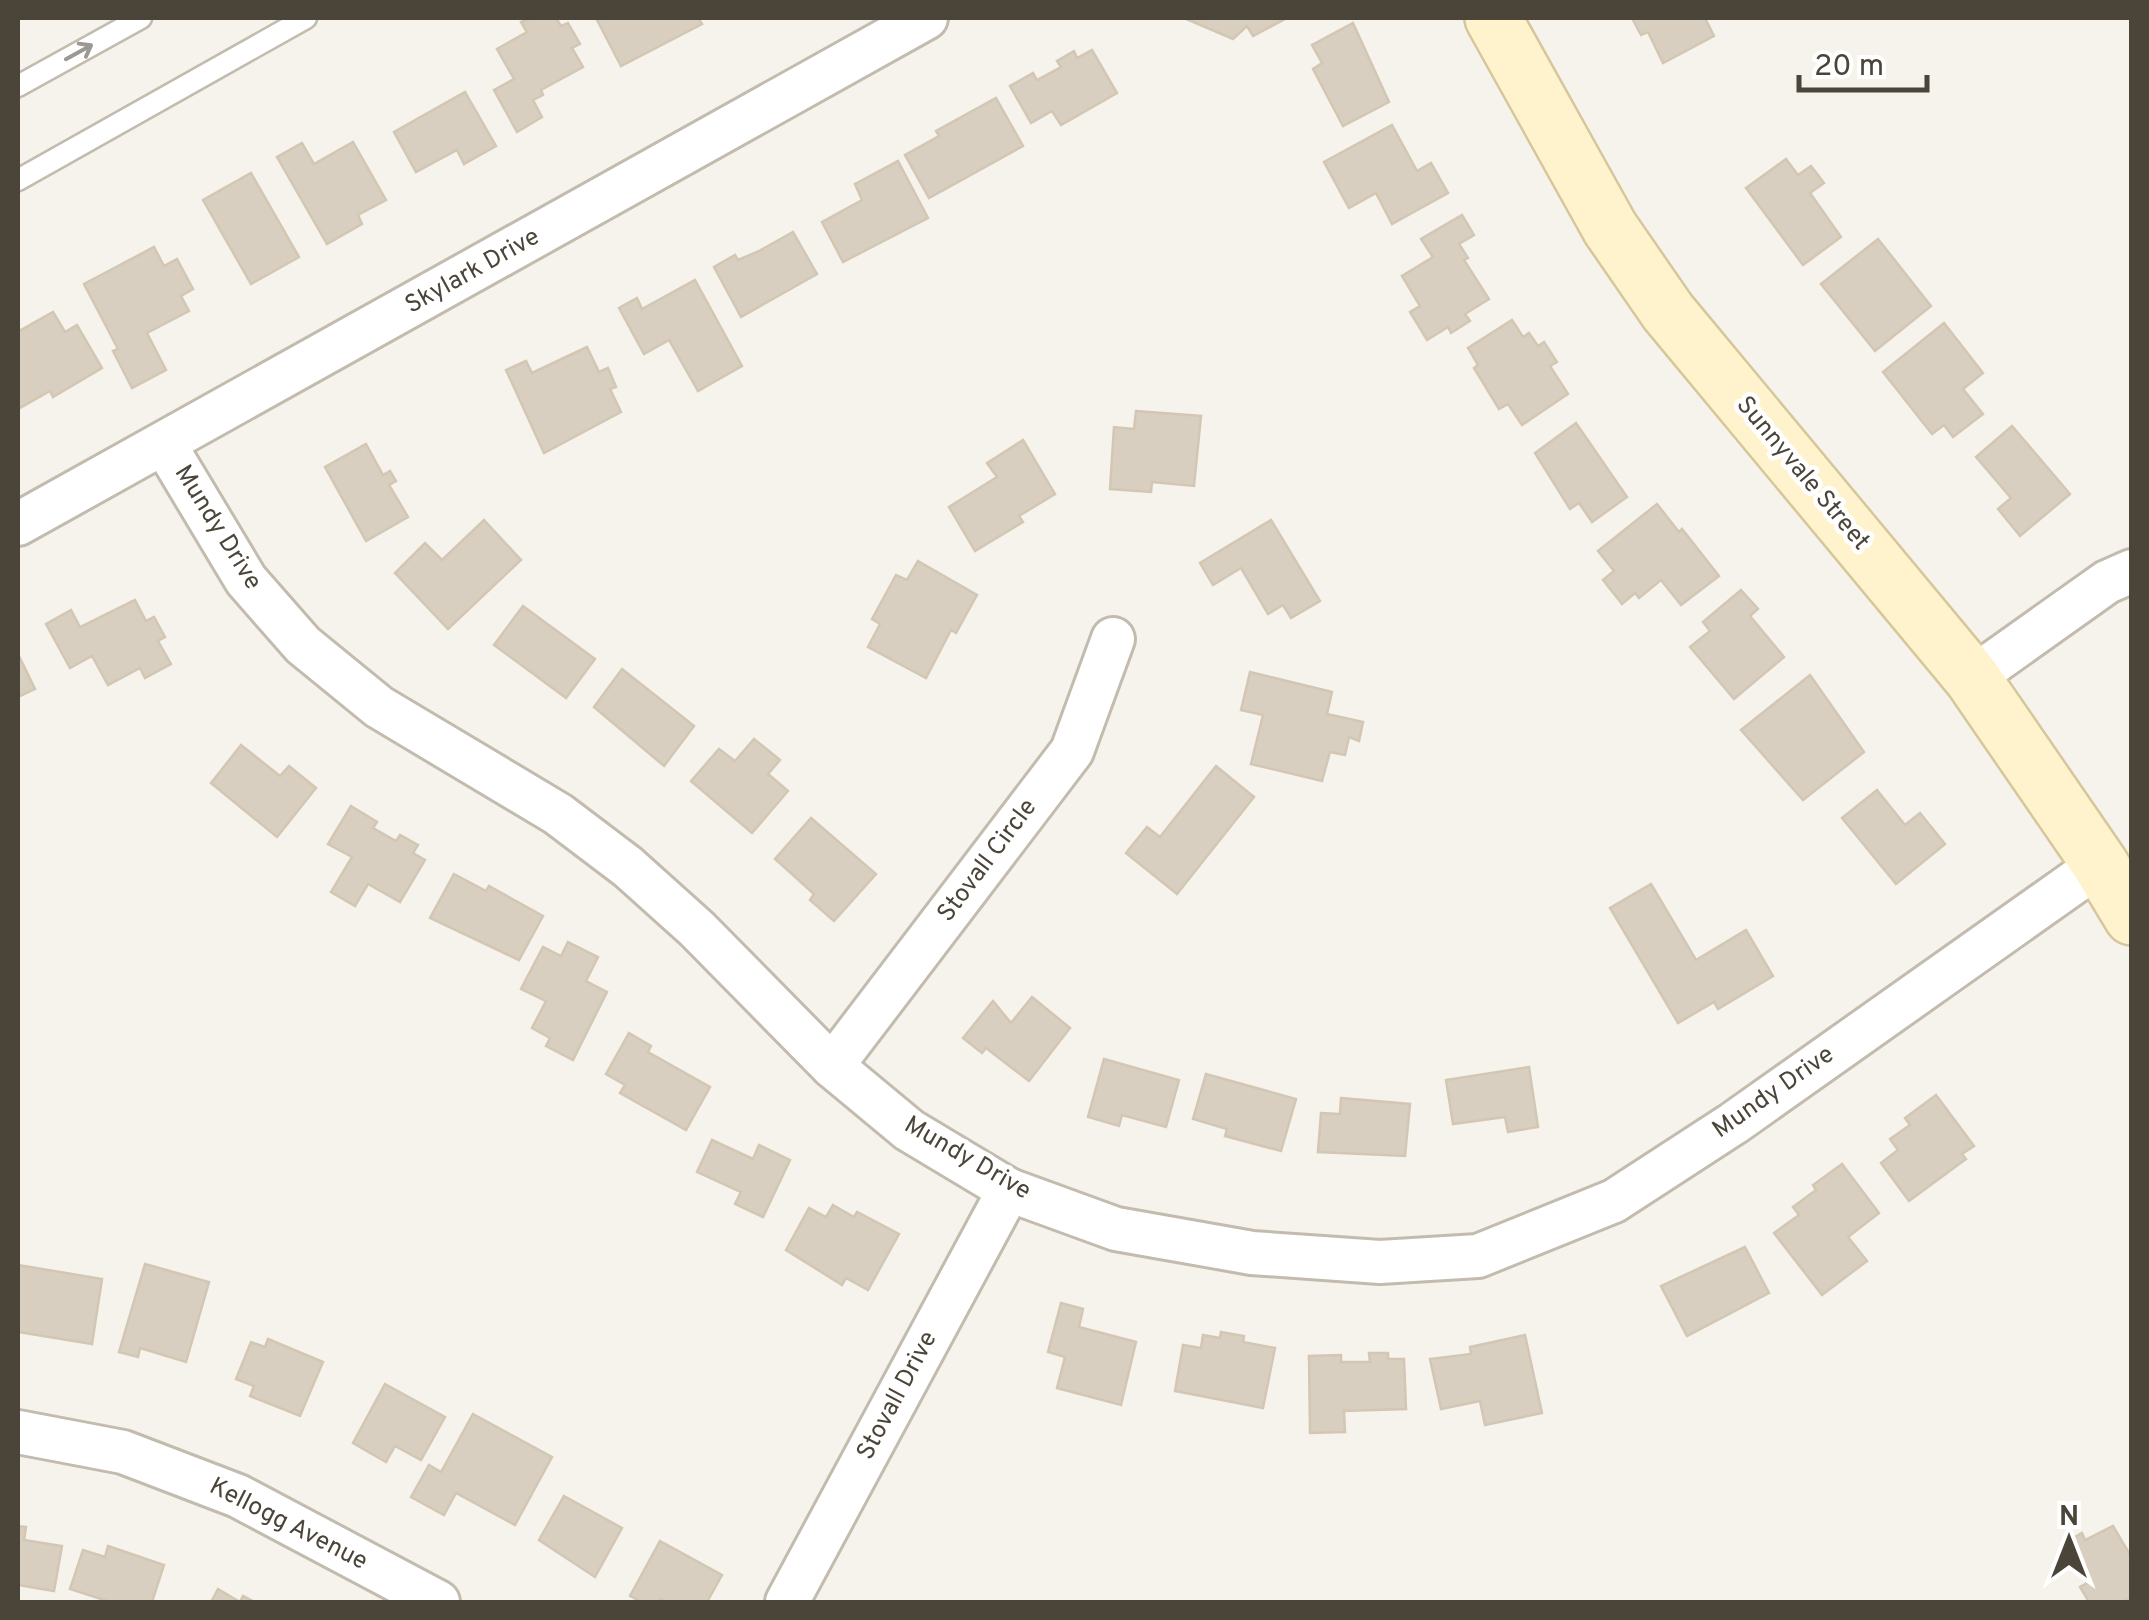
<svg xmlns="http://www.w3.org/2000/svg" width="2149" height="1620" font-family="Overpass,sans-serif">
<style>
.building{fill:#d8cfc1;stroke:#d3c7b4;stroke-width:2.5}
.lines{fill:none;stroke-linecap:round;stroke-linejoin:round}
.lane-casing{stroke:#c2bbae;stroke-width:25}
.street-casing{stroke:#c2bbae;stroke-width:48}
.secondary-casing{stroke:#d6c79b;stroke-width:60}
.lane{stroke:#fff;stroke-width:20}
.street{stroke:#fff;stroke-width:42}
.secondary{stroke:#fff3cd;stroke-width:55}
.oneway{stroke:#9c9892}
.labels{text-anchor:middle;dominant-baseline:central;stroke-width:9;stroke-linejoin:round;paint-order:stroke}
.street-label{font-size:25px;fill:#4b4439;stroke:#fff}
</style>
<rect width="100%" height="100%" fill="#f6f3ec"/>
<!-- building -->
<g class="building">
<path d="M530 18H556L561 26 568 23 580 44 572 48 583 67 541 90 543 95 533 100 542 117 517 132 494 90 514 79 497 49 527 32 521 22Z"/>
<path d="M596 18H698L702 24 621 66Z"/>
<path d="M1184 18H1287L1253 36 1247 26 1233 39Z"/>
<path d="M1632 18H1705L1714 36 1663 63 1648 32 1641 35Z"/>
<path d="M1353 23 1389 102 1343 126 1313 69 1322 63 1312 45Z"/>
<path d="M1092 50 1117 93 1061 125 1052 111 1031 123 1010 86 1033 73 1037 80 1061 67 1057 61 1074 51 1077 58Z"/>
<path d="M465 92 496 146 464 164 457 150 416 172 394 132Z"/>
<path d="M996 98 1023 146 929 198 905 155 939 136 936 131Z"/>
<path d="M1392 125 1417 171 1431 163 1448 193 1392 224 1376 193 1349 208 1324 162Z"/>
<path d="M353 142 386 200 358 215 362 224 327 244 277 157 302 143 314 164Z"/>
<path d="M1786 159 1798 175 1811 166 1824 183 1810 193 1841 237 1803 265 1746 188Z"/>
<path d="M898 161 928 218 843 262 822 222 862 200 855 184Z"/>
<path d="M251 173 299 257 251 284 203 200Z"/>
<path d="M1462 215 1474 235 1459 244 1468 258 1464 260 1489 299 1465 314 1470 321 1451 333 1448 327 1427 340 1410 312 1420 306 1402 276 1433 257 1421 239Z"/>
<path d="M793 232 817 274 741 317 714 267 735 255 738 260 759 251Z"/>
<path d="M1878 239 1931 306 1875 351 1821 284Z"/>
<path d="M154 247 164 266 177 259 193 289 181 296 189 311 147 333 166 370 132 388 113 351 118 349 84 284Z"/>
<path d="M695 280 742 366 698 391 669 340 644 354 619 308 637 298 642 309Z"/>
<path d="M53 312 65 332 77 325 102 368 53 397 50 391 18 409V329L19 331Z"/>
<path d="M1512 320 1523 337 1529 333 1538 346 1544 342 1557 362 1550 366 1568 394 1522 425 1508 404 1499 409 1474 368 1478 365 1468 348Z"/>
<path d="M1944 323 1983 373 1963 389 1983 414 1953 437 1944 425 1932 434 1883 372Z"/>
<path d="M587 347 599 372 608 368 616 387 610 389 621 412 544 453 506 370 526 361 532 373Z"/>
<path d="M1136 411 1201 416 1194 486 1152 482 1151 492 1110 489 1114 427 1134 429Z"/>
<path d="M1576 423 1627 497 1592 522 1579 503 1570 509 1535 453Z"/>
<path d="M2012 426 2070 494 2020 536 1998 509 2011 498 1976 457Z"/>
<path d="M1023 440 1055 494 1019 516 1023 522 975 551 949 507 997 477 987 463Z"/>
<path d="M366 444 383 475 390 471 396 481 389 485 408 517 366 541 325 467Z"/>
<path d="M1657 504 1679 532 1682 529 1719 576 1681 605 1661 580 1639 598 1635 593 1622 604 1603 580 1614 571 1598 551Z"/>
<path d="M484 520 521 560 448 629 395 573 425 543 442 560Z"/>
<path d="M1271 520 1320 601 1291 618 1283 605 1268 614 1241 568 1213 585 1200 563Z"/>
<path d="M918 561 977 595 956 633 951 630 926 678 868 647 880 624 872 619 896 575 907 580Z"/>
<path d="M1741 590 1758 609 1750 616 1784 657 1734 699 1690 647 1710 631 1703 622Z"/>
<path d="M135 600 146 621 154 617 165 637 158 641 171 664 145 678 140 668 108 685 92 656 70 668 46 624 71 610 80 627Z"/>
<path d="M523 606 595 659 566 698 494 645Z"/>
<path d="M18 654 35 689 18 697Z"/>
<path d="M622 669 694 726 664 766 594 707Z"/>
<path d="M1250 672 1332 692 1327 714 1363 722 1359 741 1349 737 1345 755 1330 752 1322 781 1251 764 1263 715 1241 710Z"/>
<path d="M1810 675 1864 752 1803 800 1741 730Z"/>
<path d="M754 739 780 760 768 774 788 791 752 833 691 781 719 749 735 761Z"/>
<path d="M241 745 280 776 289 766 316 788 277 837 211 783Z"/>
<path d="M1216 766 1254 797 1177 894 1126 853 1147 827 1160 837Z"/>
<path d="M1877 790 1905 825 1920 813 1945 844 1896 884 1842 818Z"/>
<path d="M351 806 377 822 373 828 396 841 400 835 418 845 413 853 425 860 400 902 368 884 355 906 331 892 352 857 328 844Z"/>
<path d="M811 818 876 874 834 921 810 900 814 894 775 859Z"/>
<path d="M454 874 486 891 489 886 543 916 519 960 430 918Z"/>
<path d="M1651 884 1696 960 1746 930 1773 976 1718 1009 1714 1002 1678 1023 1610 908Z"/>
<path d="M568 942 598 957 586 981 607 992 573 1060 546 1046 550 1038 532 1028 546 1001 521 989 543 947 561 956Z"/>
<path d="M1032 997 1070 1028 1029 1081 986 1048 982 1053 963 1038 993 1001 1011 1023Z"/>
<path d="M629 1033 651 1046 648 1052 710 1087 686 1130 620 1093 625 1085 606 1074Z"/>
<path d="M1104 1059 1179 1080 1166 1127 1122 1115 1119 1126 1088 1117Z"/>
<path d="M1529 1067 1538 1127 1508 1132 1505 1117 1453 1124 1446 1080Z"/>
<path d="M1206 1074 1296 1099 1281 1151 1225 1136 1227 1129 1193 1119Z"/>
<path d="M1936 1095 1974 1146 1962 1154 1966 1159 1909 1201 1881 1163 1898 1150 1890 1139 1910 1125 1905 1118Z"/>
<path d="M1341 1098 1410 1104 1405 1156 1318 1152 1321 1113 1340 1114Z"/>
<path d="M712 1140 753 1159 759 1145 790 1160 763 1217 735 1204 741 1192 697 1172Z"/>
<path d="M1842 1164 1879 1213 1848 1237 1867 1261 1822 1295 1774 1233 1799 1215 1793 1207 1816 1190 1813 1185Z"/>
<path d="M833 1205 854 1217 857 1212 899 1234 868 1290 846 1278 842 1285 786 1250 809 1208 826 1217Z"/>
<path d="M1745 1247 1769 1293 1687 1336 1661 1286Z"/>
<path d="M145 1264 209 1282 186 1362 140 1348 138 1357 119 1352Z"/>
<path d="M18 1265 102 1279 92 1344 18 1332Z"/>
<path d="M1061 1303 1083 1309 1079 1327 1136 1342 1121 1405 1057 1388 1065 1357 1048 1352Z"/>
<path d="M1221 1332 1244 1336 1243 1342 1275 1348 1263 1408 1175 1391 1183 1345 1201 1348 1203 1335 1220 1338Z"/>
<path d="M1525 1335 1542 1413 1485 1425 1480 1401 1441 1409 1430 1359 1471 1354 1470 1347Z"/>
<path d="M268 1339 323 1362 300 1416 250 1396 254 1386 236 1379 251 1342 265 1347Z"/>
<path d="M1369 1353H1388V1359H1404L1406 1409 1344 1411 1345 1432 1310 1433 1309 1356 1341 1355V1362H1370Z"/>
<path d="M385 1384 445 1417 421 1460 395 1446 386 1462 353 1443Z"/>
<path d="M473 1414 552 1457 515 1525 456 1493 444 1515 411 1497 429 1465 441 1472Z"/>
<path d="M564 1496 622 1528 595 1577 539 1540Z"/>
<path d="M18 1526 26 1527 24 1540 62 1546 54 1591 18 1585Z"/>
<path d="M2113 1526 2132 1558V1598L2123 1602H2089L2080 1587 2087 1583 2064 1543 2082 1533 2085 1540Z"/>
<path d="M660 1541 722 1575 707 1602H666L661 1599 659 1602H642L630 1596Z"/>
<path d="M108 1546 164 1565 152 1602H110L70 1589 83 1550 105 1557Z"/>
<path d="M218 1589 240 1602 243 1596 255 1602H211Z"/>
</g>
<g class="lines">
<defs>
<g id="lane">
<path d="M18 86 141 18"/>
<path d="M18 180 306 18"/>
</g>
<g id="street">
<path d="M165 445 246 580 303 645 379 707 558 814 628 867 697 929 832 1066 909 1130 1009 1190 1116 1229 1252 1253 1380 1262 1478 1256 1614 1201 1734 1123 2100 864"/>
<path d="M18 524 926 18"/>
<path d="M1972 678 2107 582 2132 571"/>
<path d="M832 1066 1072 751 1113 639"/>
<path d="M18 1432 123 1452 238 1496 438 1602"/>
<path d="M787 1602 1009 1190"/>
</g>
<path id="secondary" d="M1493 18 1610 228 1668 312 1972 678 2100 864 2132 917"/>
</defs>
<!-- lane casing -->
<use href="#lane" class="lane-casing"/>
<!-- street casing -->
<use href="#street" class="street-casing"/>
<!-- secondary casing -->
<use href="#secondary" class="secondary-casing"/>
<!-- lane -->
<use href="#lane" class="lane"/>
<!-- street -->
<use href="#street" class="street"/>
<!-- secondary -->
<use href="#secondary" class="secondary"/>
</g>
<!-- one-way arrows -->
<defs><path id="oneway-shaft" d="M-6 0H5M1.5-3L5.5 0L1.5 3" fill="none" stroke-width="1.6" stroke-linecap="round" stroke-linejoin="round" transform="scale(2.5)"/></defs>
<use class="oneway" href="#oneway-shaft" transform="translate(79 52) rotate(-29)"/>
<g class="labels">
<!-- street labels -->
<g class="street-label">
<text transform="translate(473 272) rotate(-29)">Skylark Drive</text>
<text transform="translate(1802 474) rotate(50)">Sunnyvale Street</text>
<text transform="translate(217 528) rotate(58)">Mundy Drive</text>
<text transform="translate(988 861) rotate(-53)">Stovall Circle</text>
<text transform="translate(1774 1093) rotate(-35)">Mundy Drive</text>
<text transform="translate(967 1159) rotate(30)">Mundy Drive</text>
<text transform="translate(898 1396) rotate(-62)">Stovall Drive</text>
<text transform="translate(288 1525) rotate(27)">Kellogg Avenue</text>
</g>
</g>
<!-- border -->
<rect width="2149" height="1620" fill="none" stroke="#4b4439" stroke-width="40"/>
<!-- north arrow -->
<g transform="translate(2069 1540)" stroke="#ffffff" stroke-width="8" paint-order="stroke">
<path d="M0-8L18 38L0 25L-18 38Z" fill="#4b4439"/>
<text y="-15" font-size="28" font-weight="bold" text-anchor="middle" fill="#4b4439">N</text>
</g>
<!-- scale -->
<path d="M1799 75v15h128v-15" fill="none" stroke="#4b4439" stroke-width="5"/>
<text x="1814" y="75" font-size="30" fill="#4b4439" stroke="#ffffff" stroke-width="8" paint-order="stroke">20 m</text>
</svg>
